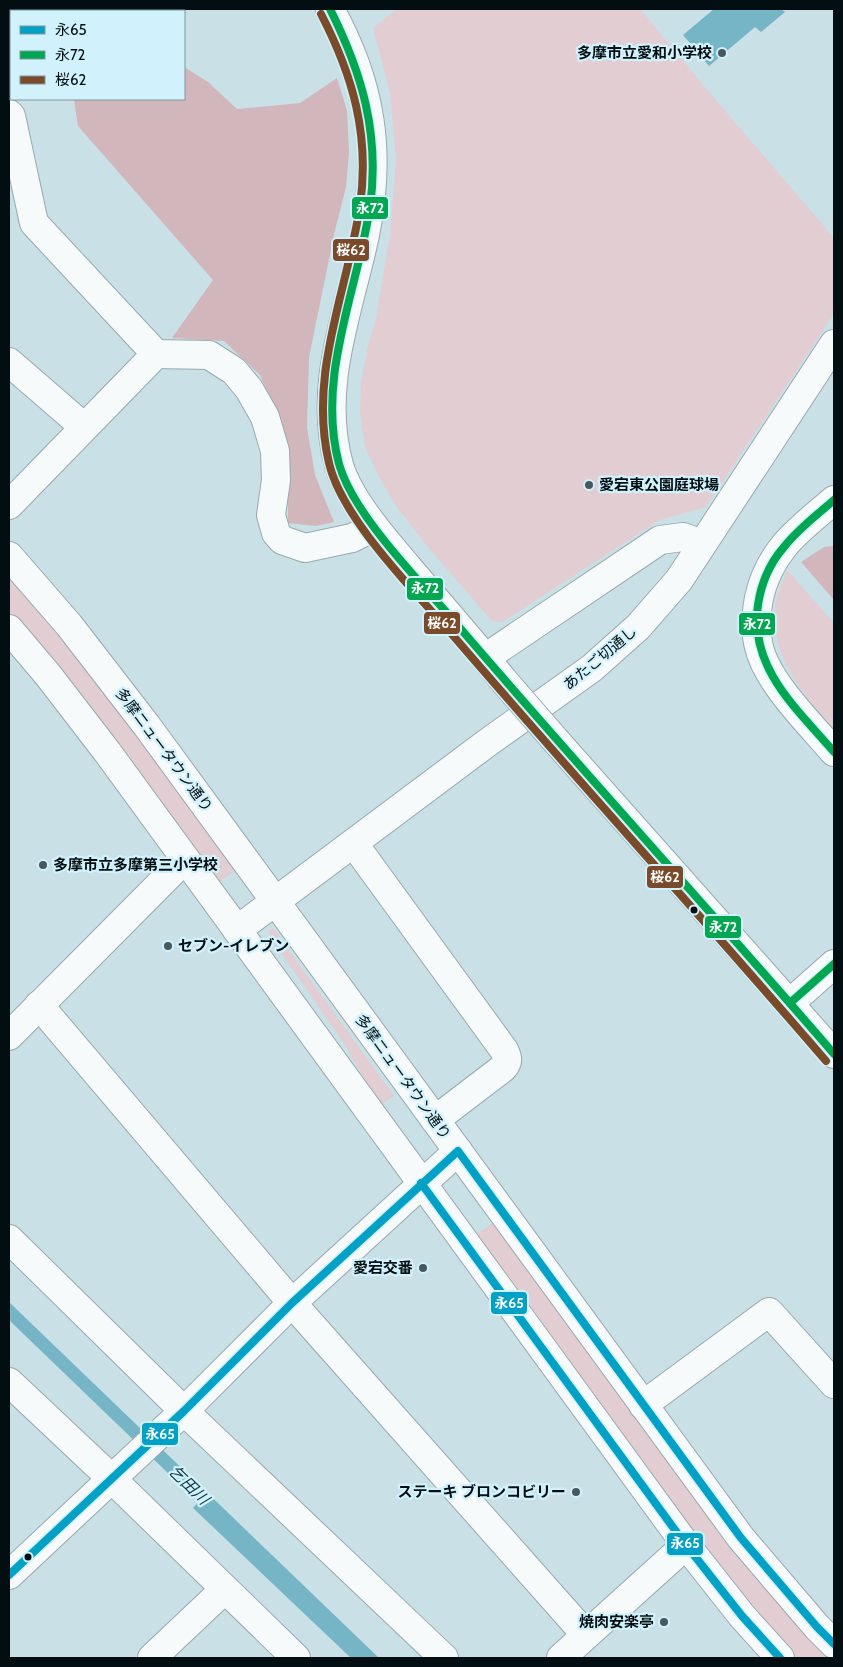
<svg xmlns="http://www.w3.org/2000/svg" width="843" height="1667" font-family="Cabin,'Noto Sans JP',sans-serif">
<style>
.green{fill:#e2cdd3}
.forest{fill:#d1b6bc}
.water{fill:#76b5c6}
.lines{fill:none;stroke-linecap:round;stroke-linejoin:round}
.minor-casing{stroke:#98a9ae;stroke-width:30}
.major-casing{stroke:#98a9ae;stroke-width:30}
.minor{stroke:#f7fafb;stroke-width:28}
.major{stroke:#f7fafb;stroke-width:28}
.minor-bridge-casing{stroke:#98a9ae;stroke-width:30;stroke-linecap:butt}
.minor-bridge{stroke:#f7fafb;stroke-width:28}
.bus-1-casing{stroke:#d1f2fc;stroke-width:11}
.bus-2-casing{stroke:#d1f2fc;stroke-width:11}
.bus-3-casing{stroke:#d1f2fc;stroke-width:11}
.bus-1{stroke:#00a1c5;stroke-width:8}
.bus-2{stroke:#00a651;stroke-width:8}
.bus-3{stroke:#7a4b2a;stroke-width:8}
.poi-dot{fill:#48585c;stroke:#d1f2fc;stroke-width:2}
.bus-dot{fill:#020e12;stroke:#d1f2fc;stroke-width:2}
.labels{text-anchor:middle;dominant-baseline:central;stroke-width:4.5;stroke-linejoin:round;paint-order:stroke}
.poi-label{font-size:15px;font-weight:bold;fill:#020e12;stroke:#d1f2fc;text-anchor:end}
.street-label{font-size:15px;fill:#020e12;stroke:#d1f2fc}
.water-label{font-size:16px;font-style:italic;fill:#143a44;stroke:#d1f2fc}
.line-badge{stroke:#d1f2fc;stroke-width:2}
.badge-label{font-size:14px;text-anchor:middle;font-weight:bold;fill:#fff}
</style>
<rect width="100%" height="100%" fill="#c9e0e6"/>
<!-- green -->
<g class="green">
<path d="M397 9H640L714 98 834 238V314L706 507 660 520 502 622 492 621 427 546 396 506 377 473 365 447 360 414 361 382 368 345 376 319 390 234 396 160 390 93 373 28Z"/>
<path d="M787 570 834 623V729C803 693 770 658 775 607 776 595 783 582 787 570Z"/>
<path d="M9 576 60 633 136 733 236 870 215 885 55 669 9 614Z"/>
<path d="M273 928 394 1096 381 1105 371 1091 345 1045 271 938 268 931Z"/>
<path d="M497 1220 809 1635 833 1658H796L753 1612 698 1540 474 1236Z"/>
</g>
<!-- forest -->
<g class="forest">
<path d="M9 9H109L111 11H11V21L9 19Z"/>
<path d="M184 67 208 82 237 109 300 103 337 78 347 111 349 152 346 187 335 230 309 357 307 428 315 475 334 522 316 526 288 523V459L278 416 260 375 224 341 172 338 213 280 78 126 74 99H184Z"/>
<path d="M834 546V600L801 562 824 547Z"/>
</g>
<!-- water -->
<g class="water">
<path d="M714 9H781L785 12 761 32 755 27 709 66 683 35Z"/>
<path d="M9 1302 379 1658H351L193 1508 198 1502 9 1320Z"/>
</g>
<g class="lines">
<defs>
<g id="minor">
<path d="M330 9C371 83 382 151 365 235 349 311 317 386 339 465 349 499 383 538 406 565 439 604 472 641 504 681"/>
<path d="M9 114 11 116 34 223 156 354 209 355 234 371 249 389 265 417 275 451 276 480 271 515 276 533 282 540 305 548 352 538 374 527"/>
<path d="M9 362 84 427"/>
<path d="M834 500C817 515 798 529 784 546 772 561 763 579 759 598 756 613 755 632 759 647 767 682 811 725 834 752"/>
<path d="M9 505 156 354"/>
<path d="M485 658 660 540 683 537 702 544"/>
<path d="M557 742 834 1054"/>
<path d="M354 844 504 1050C508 1058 509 1061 503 1068L435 1120"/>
<path d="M237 930 487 743 592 668 638 627 679 580 834 344"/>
<path d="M790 1003 834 964"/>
<path d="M39 1005 292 1303 586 1635"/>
<path d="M9 1036 185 859"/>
<path d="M9 1239 184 1411 444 1658"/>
<path d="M9 1382 112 1479 296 1658"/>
<path d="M643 1405 769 1312 834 1384"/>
<path d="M9 1575 184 1411 292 1303 458 1151"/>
<path d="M152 1658 225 1589"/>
<path d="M561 1658 686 1545"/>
</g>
<g id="major">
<path d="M9 556 69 625 147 726 741 1538 817 1627 834 1644"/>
<path d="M9 629 48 675 108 753 686 1545 742 1616 780 1658"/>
</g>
</defs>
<!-- minor casing -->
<use href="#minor" class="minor-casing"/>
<!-- major casing -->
<use href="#major" class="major-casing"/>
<!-- minor -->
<use href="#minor" class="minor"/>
<!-- major -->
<use href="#major" class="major"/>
<defs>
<path id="minor-bridge" d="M504 681 557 742"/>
</defs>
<!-- minor-bridge casing -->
<use href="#minor-bridge" class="minor-bridge-casing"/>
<!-- minor-bridge -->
<use href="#minor-bridge" class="minor-bridge"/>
<defs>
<g id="bus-1">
<path d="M421 1183 686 1545 742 1616 780 1658"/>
<path d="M9 1575 184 1411 292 1303 458 1151 741 1538 817 1627 834 1644"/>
</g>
<g id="bus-2">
<path d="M330 9C362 73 380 134 370 207 357 292 316 377 339 464 354 517 424 585 460 628 583 772 711 911 834 1054"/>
<path d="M834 500C817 515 798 529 784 547 770 563 761 584 758 605 749 668 797 709 834 752"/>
<path d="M790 1003 834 964"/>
</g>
<path id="bus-3" d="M321 14C353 76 370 135 360 206 347 292 308 374 329 463 342 520 418 594 456 639 578 781 704 919 826 1061"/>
</defs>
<!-- bus-1 casing -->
<use href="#bus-1" class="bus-1-casing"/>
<!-- bus-2 casing -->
<use href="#bus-2" class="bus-2-casing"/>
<!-- bus-3 casing -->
<use href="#bus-3" class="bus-3-casing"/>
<!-- bus-1 -->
<use href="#bus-1" class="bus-1"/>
<!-- bus-2 -->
<use href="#bus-2" class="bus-2"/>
<!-- bus-3 -->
<use href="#bus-3" class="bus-3"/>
</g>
<!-- markers -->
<g class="poi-dot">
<circle cx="722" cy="53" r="5"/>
<circle cx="589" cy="485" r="5"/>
<circle cx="43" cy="865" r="5"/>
<circle cx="168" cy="946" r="5"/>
<circle cx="423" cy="1268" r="5"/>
<circle cx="576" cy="1492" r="5"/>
<circle cx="664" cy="1622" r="5"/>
</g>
<g class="bus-dot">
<circle cx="694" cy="910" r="4.5"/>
<circle cx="28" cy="1557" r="4.5"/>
</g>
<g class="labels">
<!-- poi labels -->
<g class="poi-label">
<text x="712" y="53">多摩市立愛和小学校</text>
<text x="599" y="485" text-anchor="start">愛宕東公園庭球場</text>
<text x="53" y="865" text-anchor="start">多摩市立多摩第三小学校</text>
<text x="178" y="946" text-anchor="start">セブン-イレブン</text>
<text x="413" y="1268">愛宕交番</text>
<text x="566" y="1492">ステーキ ブロンコビリー</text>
<text x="654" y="1622">焼肉安楽亭</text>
</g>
<!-- street labels -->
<g class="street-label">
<text transform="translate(600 658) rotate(-40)">あたご切通し</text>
<text transform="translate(164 750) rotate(53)">多摩ニュータウン通り</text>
<text transform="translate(403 1077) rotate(54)">多摩ニュータウン通り</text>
</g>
<!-- water labels -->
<g class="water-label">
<text transform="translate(189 1485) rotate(44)">乞田川</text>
</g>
</g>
<g class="line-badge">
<rect x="351" y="196" width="38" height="24" rx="5" fill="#00a651"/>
<rect x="332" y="238" width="38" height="24" rx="5" fill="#7a4b2a"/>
<rect x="406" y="577" width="38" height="24" rx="5" fill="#00a651"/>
<rect x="423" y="611" width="38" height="24" rx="5" fill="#7a4b2a"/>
<rect x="738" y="612" width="38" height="24" rx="5" fill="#00a651"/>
<rect x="646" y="865" width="38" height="24" rx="5" fill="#7a4b2a"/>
<rect x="704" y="915" width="38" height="24" rx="5" fill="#00a651"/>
<rect x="490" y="1291" width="38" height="24" rx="5" fill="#00a1c5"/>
<rect x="141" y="1422" width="38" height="24" rx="5" fill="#00a1c5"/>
<rect x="666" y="1532" width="38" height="24" rx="5" fill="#00a1c5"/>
</g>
<g class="badge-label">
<text x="370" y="213">永72</text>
<text x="351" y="255">桜62</text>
<text x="425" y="593">永72</text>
<text x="442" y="628">桜62</text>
<text x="757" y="629">永72</text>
<text x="665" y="882">桜62</text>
<text x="723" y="932">永72</text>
<text x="509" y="1308">永65</text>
<text x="160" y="1439">永65</text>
<text x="685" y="1548">永65</text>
</g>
<!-- border -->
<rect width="843" height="1667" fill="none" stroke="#020e12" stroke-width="20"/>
<!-- legend -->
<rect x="10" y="10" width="175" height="90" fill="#d1f2fc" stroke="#7e979e"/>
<rect x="20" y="26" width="25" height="8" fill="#00a1c5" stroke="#7e979e"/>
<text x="55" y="35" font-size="15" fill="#020e12">永65</text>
<rect x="20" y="51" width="25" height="8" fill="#00a651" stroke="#7e979e"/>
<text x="55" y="60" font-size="15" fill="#020e12">永72</text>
<rect x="20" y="76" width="25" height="8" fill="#7a4b2a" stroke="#7e979e"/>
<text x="55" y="85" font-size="15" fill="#020e12">桜62</text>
</svg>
